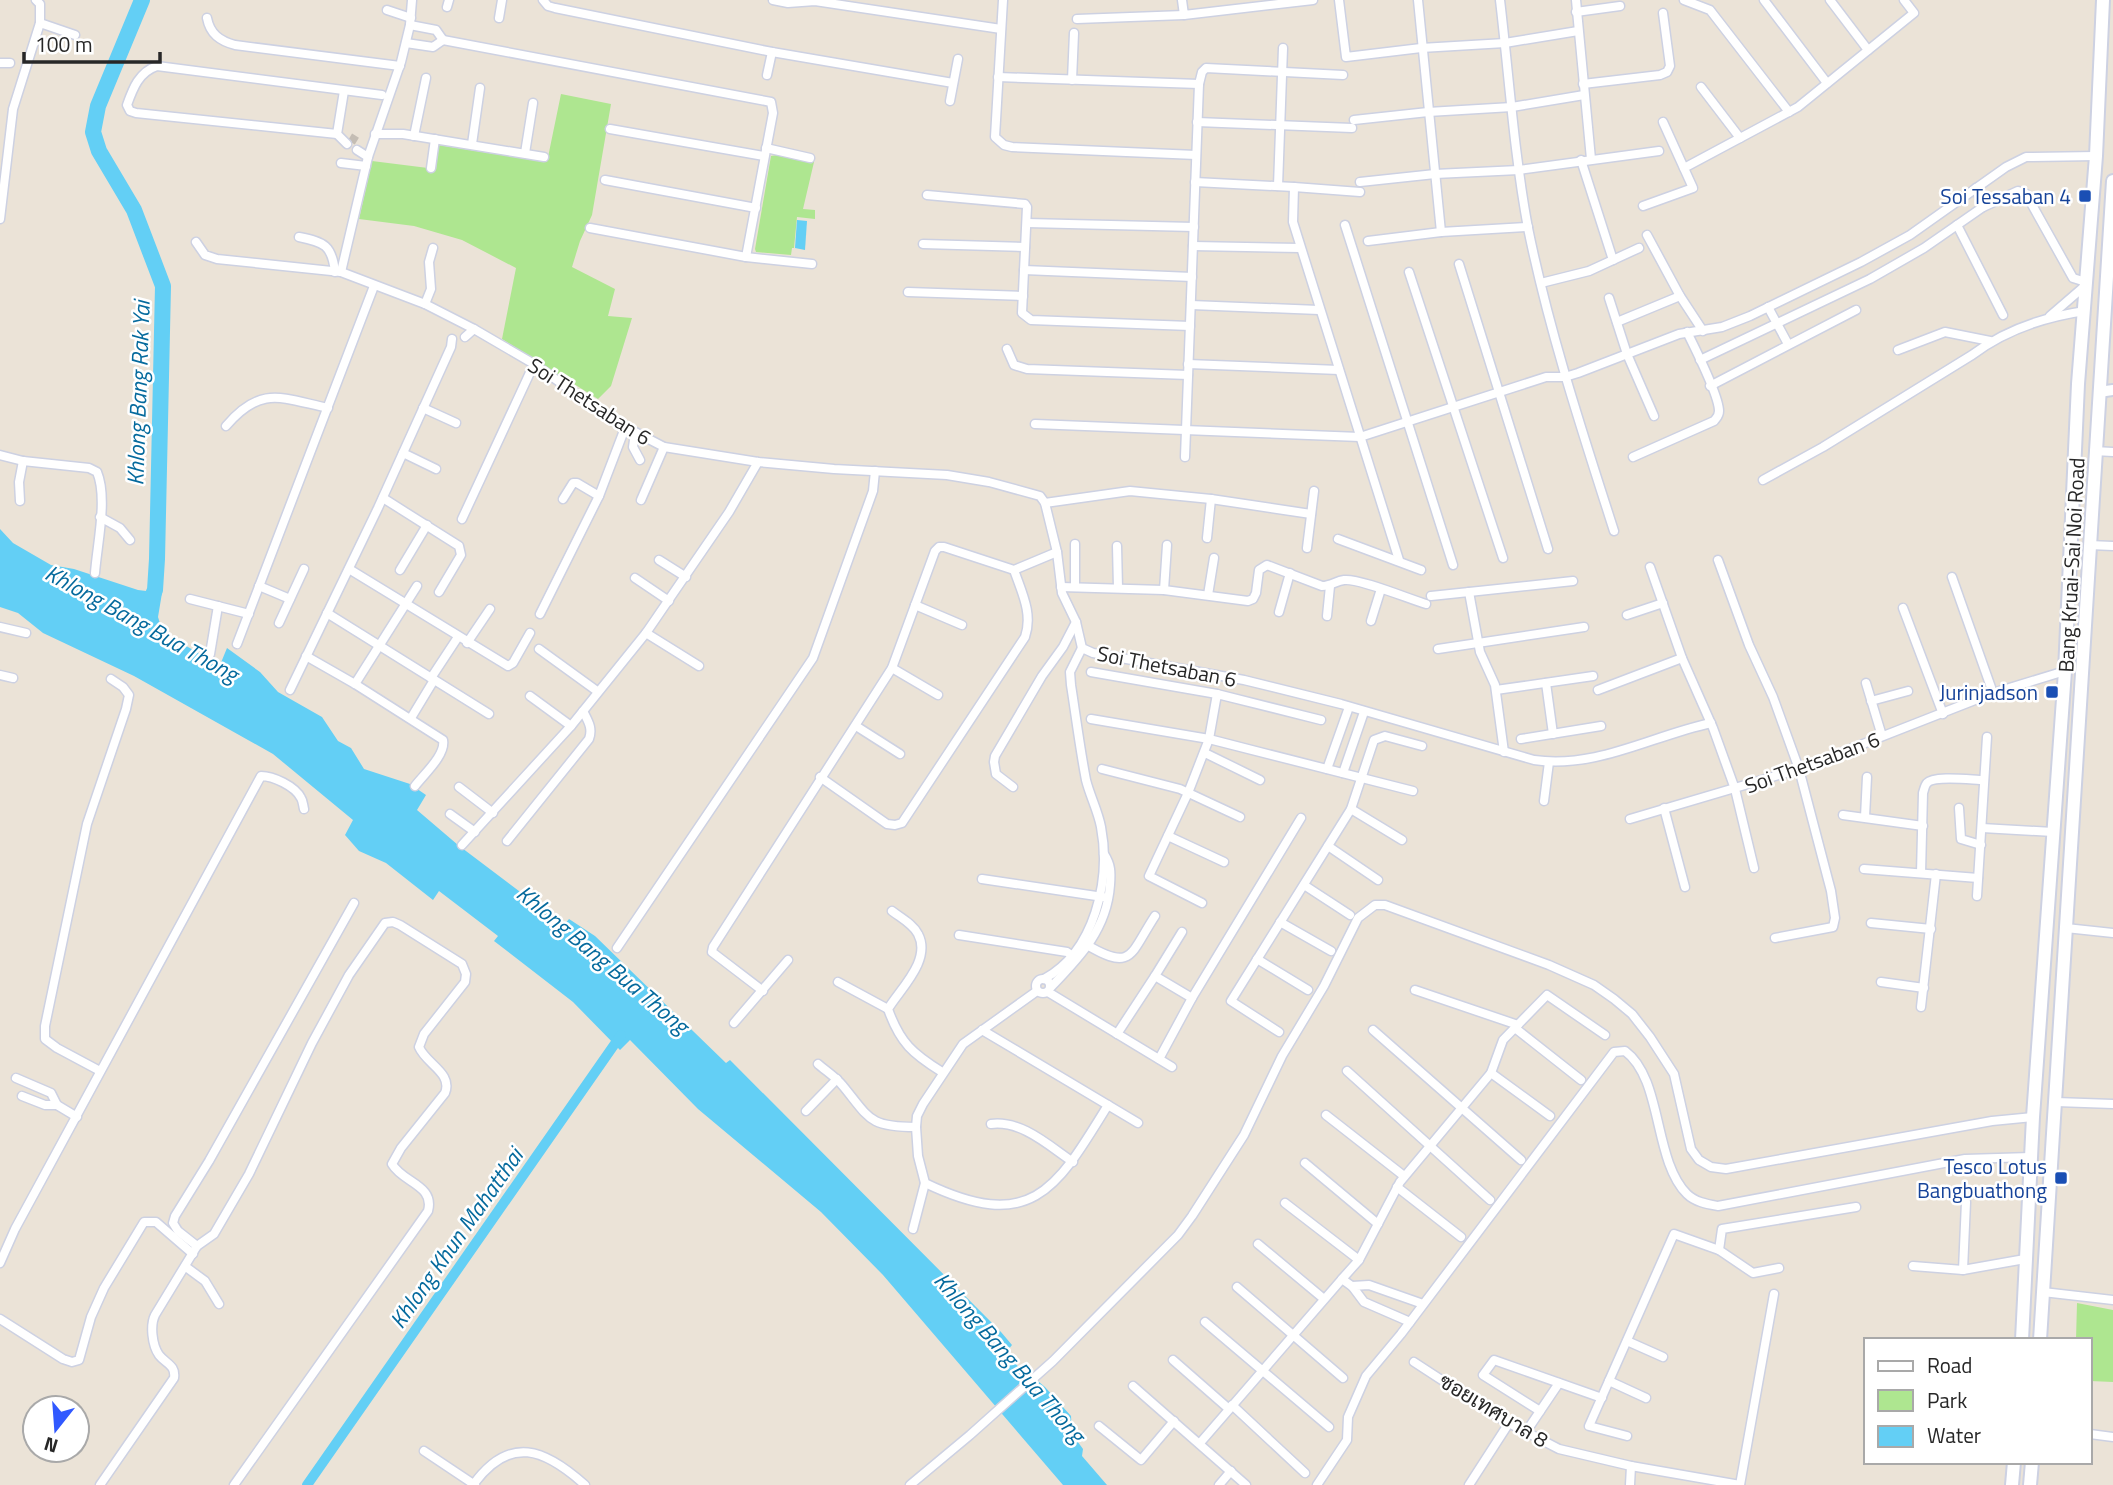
<svg xmlns="http://www.w3.org/2000/svg" width="2113" height="1485" font-family="'Titillium Web',Sarabun,sans-serif">
<style>
.green{fill:#aee690}
.water{fill:#63cff5}
.lines{fill:none;stroke-linecap:round;stroke-linejoin:round}
.canal{stroke:#63cff5;stroke-width:10}
.river{stroke:#63cff5;stroke-width:16}
.minor-tunnel{stroke:#c4bdb4;stroke-width:8;stroke-dasharray:8 4;stroke-linecap:butt}
.minor-casing{stroke:#cdd1e2;stroke-width:11}
.tertiary-casing{stroke:#cdd1e2;stroke-width:14}
.secondary-casing{stroke:#cdd1e2;stroke-width:16}
.minor{stroke:#fff;stroke-width:8}
.tertiary{stroke:#fff;stroke-width:10}
.secondary{stroke:#fff;stroke-width:12}
.transit-dot{fill:#1a4fb4;stroke:#fff;stroke-width:2.5}
.labels{text-anchor:middle;dominant-baseline:central;stroke-width:5;stroke-linejoin:round;paint-order:stroke}
.transit-label{font-size:21px;fill:#164399;stroke:#fff;text-anchor:end}
.street-label{font-size:21px;fill:#272727;stroke:#fff}
.water-label{font-size:23px;font-style:italic;fill:#056a9d;stroke:#fff}
</style>
<rect width="100%" height="100%" fill="#ebe3d7"/>
<!-- green -->
<g class="green">
<path d="M561 94 611 104 592 215 580 241 572 267 615 289 608 316 632 318 611 386 598 399 502 339 516 268 462 240 414 226 359 219 372 161 436 169 438 145 547 162Z"/>
<path d="M777 155 814 162 803 209 815 210V219L797 217 794 248H792L791 255 756 252 755 249 771 156Z"/>
<path d="M2077 1303 2113 1310V1382L2090 1381V1340H2076Z"/>
</g>
<!-- water -->
<g class="water">
<path d="M797 220 807 221 805 250 795 248Z"/>
<path d="M0 529 13 543 51 565 74 569 138 590 162 593 158 617 163 633 220 665 227 648 260 672 278 692 322 717 338 741 351 748 364 769 410 784 426 795 417 810 458 845 564 925 569 919 595 936 726 1063 730 1060 1001 1332 1012 1345 1008 1350 1012 1359 1021 1370 1026 1371 1045 1387 1071 1416 1072 1434 1083 1449 1082 1456 1107 1485H1063L883 1275 821 1212 698 1109 630 1040 620 1050 573 1002 494 941 498 936 439 891 433 900 386 863 359 851 345 835 353 820 273 754 134 676 43 633 18 613 0 607Z"/>
</g>
<g class="lines">
<!-- canal -->
<path class="canal" d="M307 1485 621 1035"/>
<!-- river -->
<path class="river" d="M142 0 98 106 93 132 99 151 134 210 163 286 157 559 155 590 145 612"/>
<!-- minor-tunnel -->
<path class="minor-tunnel" d="M350 137 360 143"/>
<defs>
<g id="minor">
<path d="M543 0 548 6 555 8 772 52 953 83"/>
<path d="M773 0 788 3 815 1 1001 29"/>
<path d="M1003 0 995 137 1004 145 1012 147 1196 155"/>
<path d="M1182 0 1184 15 1313 0"/>
<path d="M1339 0 1346 57 1421 48 1505 43 1578 31"/>
<path d="M1418 0 1441 232"/>
<path d="M1500 0C1509 76 1514 153 1528 228 1549 331 1582 431 1614 531"/>
<path d="M1576 0 1591 159"/>
<path d="M1684 0 1710 10 1789 112"/>
<path d="M1764 0 1827 83"/>
<path d="M1830 0 1868 50"/>
<path d="M447 7 449 0"/>
<path d="M387 10 411 18"/>
<path d="M1576 12 1620 6"/>
<path d="M207 18C210 34 220 41 235 45L400 66"/>
<path d="M499 18 502 0"/>
<path d="M1077 19 1184 15"/>
<path d="M40 23 75 35"/>
<path d="M410 25 436 30 443 40"/>
<path d="M443 40 771 102 773 113 746 257"/>
<path d="M406 43 433 47 443 40"/>
<path d="M0 63H10"/>
<path d="M767 75 772 52"/>
<path d="M998 77 1199 84"/>
<path d="M1072 80 1074 33"/>
<path d="M1583 84 1660 75 1667 72 1670 66 1663 13"/>
<path d="M1701 87 1740 138"/>
<path d="M344 91 337 134 347 144"/>
<path d="M950 101 958 59"/>
<path d="M1354 120 1428 112 1512 107 1584 95"/>
<path d="M1197 122 1352 128"/>
<path d="M610 129 764 156"/>
<path d="M337 134 136 113 130 111 127 105C133 88 139 72 157 66L382 95"/>
<path d="M375 134H403L544 157"/>
<path d="M414 136 426 78"/>
<path d="M472 144 480 88"/>
<path d="M766 148 810 158"/>
<path d="M357 150 368 157"/>
<path d="M525 153 533 103"/>
<path d="M1581 160 1613 260"/>
<path d="M341 163 366 166"/>
<path d="M431 168 435 139"/>
<path d="M1684 168 1798 107 1914 13 1904 0"/>
<path d="M605 180 756 208"/>
<path d="M1195 182 1294 187 1360 192"/>
<path d="M1360 182 1435 174 1519 170 1659 151"/>
<path d="M1278 186 1283 48"/>
<path d="M1294 187 1293 222 1399 560"/>
<path d="M1976 188 1983 207"/>
<path d="M927 195 1025 204 1027 207 1022 313 1031 320 1190 326"/>
<path d="M1643 206 1693 188 1663 122"/>
<path d="M0 219 13 109 40 23V4L36 0"/>
<path d="M1027 223 1194 227"/>
<path d="M1345 225 1453 565"/>
<path d="M1957 225 2003 315"/>
<path d="M590 228 746 257 812 264"/>
<path d="M1647 235 1680 296 1703 331"/>
<path d="M299 237C324 242 332 245 335 272"/>
<path d="M1368 241 1441 232 1528 227"/>
<path d="M196 242 205 255 217 259 341 272 425 304 474 329 534 364 616 422 664 447 758 462 834 469 947 475 989 482 1040 496 1045 503 1057 552 1062 593 1076 622 1082 648 1093 653 1244 680 1341 704 1534 760C1597 769 1651 736 1711 723"/>
<path d="M923 244 1025 247"/>
<path d="M1193 246 1300 248"/>
<path d="M1459 264 1548 549"/>
<path d="M1024 270 1192 277"/>
<path d="M341 272 368 157 401 62 410 25 412 0"/>
<path d="M1409 272 1503 558"/>
<path d="M1541 283 1589 271 1639 248"/>
<path d="M908 292 1023 296"/>
<path d="M1609 298 1627 354 1654 416"/>
<path d="M425 304 431 289 429 262 433 248"/>
<path d="M1191 305 1319 310"/>
<path d="M1768 307 1788 344"/>
<path d="M2050 316 2086 285"/>
<path d="M1617 322 1680 296"/>
<path d="M465 337 474 329"/>
<path d="M1007 349 1014 365 1027 369 1188 375"/>
<path d="M1898 350 1945 332 1990 341"/>
<path d="M1700 360 1870 279 1924 248 1983 207 2018 191 2026 194 2073 278 2086 282"/>
<path d="M1188 364 1339 370"/>
<path d="M1710 386 1856 310"/>
<path d="M423 408 456 423"/>
<path d="M1035 424 1360 437 1546 377H1565L1578 373 1679 334 1722 327 1750 316 1861 262 1910 235 2006 167 2026 157 2096 156"/>
<path d="M226 426C261 385 281 398 328 408"/>
<path d="M635 433 633 447 640 460"/>
<path d="M2094 451 2113 452"/>
<path d="M403 453 436 469"/>
<path d="M0 455 23 461 89 468 97 472C108 498 97 545 95 573"/>
<path d="M1185 457 1199 84 1202 72 1206 68 1343 75"/>
<path d="M1633 457 1714 421C1717 417 1719 416 1719 411 1719 396 1695 348 1687 332"/>
<path d="M1763 480 1823 447 1972 355C2005 330 2044 317 2085 311"/>
<path d="M383 498 459 546 461 555 439 592"/>
<path d="M563 499 573 483H577L599 496"/>
<path d="M641 500 664 447"/>
<path d="M20 501 19 482 23 461"/>
<path d="M1045 503 1130 491 1211 499 1311 514"/>
<path d="M100 517 120 528 130 540"/>
<path d="M462 519 534 364"/>
<path d="M1207 538 1211 499"/>
<path d="M1338 539 1421 570"/>
<path d="M1075 544V587"/>
<path d="M2089 545 2113 546"/>
<path d="M1117 546 1118 588"/>
<path d="M1307 548 1314 491"/>
<path d="M659 560 686 577"/>
<path d="M1718 560 1749 645 1773 697 1799 769 1831 891 1835 918 1833 927 1775 938"/>
<path d="M1650 567 1682 658 1713 728 1735 789 1754 868"/>
<path d="M349 569 508 666 513 663 530 633"/>
<path d="M400 570 427 525"/>
<path d="M1952 577 1993 693"/>
<path d="M635 578 669 601"/>
<path d="M259 586 290 599"/>
<path d="M1061 587 1164 590 1248 601 1253 599 1256 593 1259 570 1267 565 1322 586C1331 586 1336 581 1344 580 1359 578 1409 599 1426 604"/>
<path d="M1164 590 1167 545"/>
<path d="M1469 592 1480 652 1495 685 1504 752"/>
<path d="M1208 595 1214 558"/>
<path d="M1431 596 1573 581"/>
<path d="M190 599 249 614"/>
<path d="M915 605 962 625"/>
<path d="M1903 608 1943 714"/>
<path d="M1279 612 1290 573"/>
<path d="M327 613 489 714"/>
<path d="M540 614 599 496 625 428"/>
<path d="M1627 615 1663 603"/>
<path d="M1327 616 1330 586"/>
<path d="M1371 621 1381 589"/>
<path d="M279 623 304 569"/>
<path d="M0 627 26 633"/>
<path d="M646 633 699 666"/>
<path d="M467 643 490 609"/>
<path d="M237 644 374 286"/>
<path d="M539 649 597 691"/>
<path d="M1438 649 1584 627"/>
<path d="M210 654 218 606"/>
<path d="M306 656 355 684 443 740C446 755 424 774 415 786"/>
<path d="M892 668 938 695"/>
<path d="M1091 672 1217 694"/>
<path d="M0 675 13 678"/>
<path d="M431 678 458 637"/>
<path d="M1546 683 1553 734"/>
<path d="M1866 683 1882 736"/>
<path d="M355 684 417 586"/>
<path d="M290 690 378 508 451 347 452 339"/>
<path d="M1496 690 1593 676"/>
<path d="M1598 690 1682 658"/>
<path d="M530 696 571 726"/>
<path d="M1871 701 1908 691"/>
<path d="M411 718 434 680"/>
<path d="M1091 719 1209 739 1188 793 1149 876 1202 903"/>
<path d="M1321 720 1217 694 1209 739 1413 791"/>
<path d="M856 726 900 754"/>
<path d="M1521 739 1601 726"/>
<path d="M1205 753 1260 780"/>
<path d="M1102 769 1180 789 1240 817"/>
<path d="M1327 769 1349 707"/>
<path d="M1343 773 1364 712"/>
<path d="M820 777 887 824 895 825 902 823 1025 637C1033 614 1022 593 1014 570"/>
<path d="M459 787 493 813"/>
<path d="M1013 787 996 774 994 762 995 756 1042 676 1063 647 1076 622"/>
<path d="M1544 801 1549 762"/>
<path d="M1664 808 1685 887"/>
<path d="M1959 808 1961 839 1981 845"/>
<path d="M1351 809 1402 840"/>
<path d="M450 814 475 832"/>
<path d="M1843 815 1923 826"/>
<path d="M1865 817 1867 777"/>
<path d="M1630 819 1799 769 1993 693 2065 671"/>
<path d="M1982 828 2053 832"/>
<path d="M1168 836 1224 862"/>
<path d="M507 841 589 739C593 728 588 721 583 711"/>
<path d="M462 845 571 726 646 633 729 512 758 462"/>
<path d="M1328 846 1378 880"/>
<path d="M1864 869 1978 878"/>
<path d="M1921 873 1923 793C1924 790 1925 785 1927 783 1934 775 1973 780 1984 780"/>
<path d="M982 879 1103 897"/>
<path d="M1304 885 1350 915"/>
<path d="M1977 896 1987 737"/>
<path d="M892 911C901 918 913 924 918 934 932 960 900 989 888 1009 900 1043 913 1054 942 1072"/>
<path d="M1280 922 1331 951"/>
<path d="M1871 923 1931 929"/>
<path d="M2066 928 2113 933"/>
<path d="M959 935 1067 952 1073 956"/>
<path d="M1087 945C1133 972 1130 954 1155 916"/>
<path d="M617 948 813 658 873 491 875 471"/>
<path d="M1257 959 1308 990"/>
<path d="M1155 976 1182 932"/>
<circle cx="1043" cy="986" r="7"/>
<path d="M1044 979C1095 951 1111 880 1101 827 1098 811 1090 796 1086 780 1080 749 1076 717 1071 685L1070 672 1082 648"/>
<path d="M838 982 888 1009"/>
<path d="M1881 982 1924 988"/>
<path d="M1051 987C1080 957 1107 929 1110 885 1111 872 1111 865 1104 854"/>
<path d="M1415 990 1518 1025"/>
<path d="M763 991 712 952 713 947 892 668 935 551 939 547H944L1014 570 1057 552"/>
<path d="M1037 991 963 1044 923 1104 917 1116 916 1127 918 1156 925 1183C1031 1234 1056 1190 1108 1105"/>
<path d="M1048 992 1172 1067"/>
<path d="M1921 1007 1936 874"/>
<path d="M734 1023 788 960"/>
<path d="M1515 1028 1581 1080"/>
<path d="M982 1030 1138 1123"/>
<path d="M1373 1030 1521 1160"/>
<path d="M1279 1032 1231 1001 1351 809 1374 740 1385 736 1422 746"/>
<path d="M1117 1034 1155 976 1192 998"/>
<path d="M1159 1059 1192 998 1301 818"/>
<path d="M818 1064C826 1071 836 1077 843 1086 870 1119 869 1127 916 1127"/>
<path d="M100 1071 57 1048 45 1039V1026L87 824 126 709 129 695 123 687 111 679"/>
<path d="M1347 1071 1490 1200"/>
<path d="M1491 1073 1550 1116"/>
<path d="M16 1078 51 1093 57 1105 77 1117"/>
<path d="M22 1096 45 1105H57"/>
<path d="M2056 1102 2113 1104"/>
<path d="M806 1111 837 1079"/>
<path d="M1326 1115 1404 1176"/>
<path d="M991 1124C1022 1120 1049 1146 1073 1162"/>
<path d="M1305 1163 1378 1224"/>
<path d="M1397 1187 1461 1237"/>
<path d="M1285 1203 1359 1260"/>
<path d="M913 1229 925 1183"/>
<path d="M1258 1244 1324 1299"/>
<path d="M197 1246 214 1234 249 1174 312 1043 349 975 385 923 393 922 400 925 462 964 466 974 465 982 424 1034 419 1047C426 1064 453 1073 445 1093L401 1148 392 1164C403 1183 435 1185 428 1211L234 1485"/>
<path d="M0 1263 15 1229 261 776C273 776 295 786 301 798 303 801 303 805 304 809"/>
<path d="M1913 1266 1963 1270 2025 1259"/>
<path d="M186 1267 205 1281 219 1304"/>
<path d="M1779 1268 1753 1273 1719 1250 1722 1229 1856 1207"/>
<path d="M1963 1270 1966 1202"/>
<path d="M1342 1279 1359 1260 1400 1182 1491 1073 1503 1040 1547 995 1605 1035"/>
<path d="M1237 1287 1343 1378"/>
<path d="M2043 1292 2113 1300"/>
<path d="M0 1319 63 1359 72 1362 79 1360 91 1317 104 1288 144 1222H156L193 1254"/>
<path d="M1205 1322 1329 1427"/>
<path d="M1410 1322 1364 1302 1352 1286 1369 1285 1423 1304"/>
<path d="M1627 1341 1663 1357"/>
<path d="M1173 1360 1229 1409"/>
<path d="M1414 1362 1503 1420 1559 1449 1631 1466 1740 1485"/>
<path d="M1609 1381 1646 1398"/>
<path d="M1133 1386 1246 1485"/>
<path d="M1232 1405 1305 1473"/>
<path d="M1540 1411 1483 1375 1494 1360 1602 1398"/>
<path d="M1099 1426 1141 1460 1174 1421"/>
<path d="M1526 1432 1559 1383"/>
<path d="M2090 1434 2113 1437"/>
<path d="M1627 1436 1589 1426 1674 1234 1719 1250"/>
<path d="M1200 1443 1342 1279 1353 1287"/>
<path d="M424 1451 475 1485"/>
<path d="M100 1485 174 1378C176 1365 166 1364 159 1355 152 1345 150 1325 155 1315L197 1246 178 1231 173 1223 175 1216 209 1161 354 903"/>
<path d="M473 1485C510 1434 545 1449 585 1485"/>
<path d="M910 1485 970 1435 1053 1361 1178 1235 1192 1216 1244 1135 1282 1056 1324 986 1358 918 1375 905H1385L1549 965 1594 985 1614 999 1632 1014 1650 1037 1674 1074 1691 1149 1699 1160 1711 1167 1726 1169 1992 1121 2033 1117"/>
<path d="M1219 1485 1231 1471"/>
<path d="M1317 1485 1347 1440 1348 1417 1366 1376 1401 1334 1614 1052 1625 1051C1663 1079 1653 1160 1687 1194 1695 1202 1707 1204 1718 1206L1965 1159 2031 1157"/>
<path d="M1469 1485 1509 1423"/>
<path d="M1630 1485 1631 1466"/>
<path d="M1740 1485 1774 1294"/>
</g>
<path id="tertiary" d="M2099 392 2113 390"/>
<g id="secondary">
<path d="M2022 1340 2033 1117 2065 671 2078 384 2096 156 2103 0"/>
<path d="M2040 1340 2113 181"/>
<path d="M2012 1485 2014 1462"/>
<path d="M2030 1485 2032 1462"/>
</g>
</defs>
<!-- minor casing -->
<use href="#minor" class="minor-casing"/>
<!-- tertiary casing -->
<use href="#tertiary" class="tertiary-casing"/>
<!-- secondary casing -->
<use href="#secondary" class="secondary-casing"/>
<!-- minor -->
<use href="#minor" class="minor"/>
<!-- tertiary -->
<use href="#tertiary" class="tertiary"/>
<!-- secondary -->
<use href="#secondary" class="secondary"/>
</g>
<!-- markers -->
<g class="transit-dot">
<rect x="2078" y="189" width="14" height="14" rx="3.5"/>
<rect x="2045" y="685" width="14" height="14" rx="3.5"/>
<rect x="2054" y="1171" width="14" height="14" rx="3.5"/>
</g>
<g class="labels">
<!-- transit labels -->
<g class="transit-label">
<text x="2071" y="196">Soi Tessaban 4</text>
<text x="2038" y="692">Jurinjadson</text>
<text x="2047" y="1166">Tesco Lotus<tspan x="2047" dy="24">Bangbuathong</tspan></text>
</g>
<!-- street labels -->
<g class="street-label">
<text transform="translate(590 401) rotate(33)">Soi Thetsaban 6</text>
<text transform="translate(2071 565) rotate(-87)">Bang Kruai-Sai Noi Road</text>
<text transform="translate(1167 666) rotate(11)">Soi Thetsaban 6</text>
<text transform="translate(1812 762) rotate(-20)">Soi Thetsaban 6</text>
<text transform="translate(1494 1410) rotate(31)">ซอยเทศบาล 8</text>
</g>
<!-- water labels -->
<g class="water-label">
<text transform="translate(138 393) rotate(-88)">Khlong Bang Rak Yai</text>
<text transform="translate(142 623) rotate(29)">Khlong Bang Bua Thong</text>
<text transform="translate(603 959) rotate(40)">Khlong Bang Bua Thong</text>
<text transform="translate(456 1238) rotate(-55)">Khlong Khun Mahatthai</text>
<text transform="translate(1010 1357) rotate(49)">Khlong Bang Bua Thong</text>
</g>
</g>
<!-- legend -->
<rect x="1864" y="1338" width="228" height="126" fill="#ffffff" stroke="#a9a9a9" stroke-width="2"/>
<rect x="1878" y="1361" width="35" height="10" fill="#ffffff" stroke="#a9a9a9" stroke-width="2"/>
<text x="1927" y="1373" font-size="21" fill="#272727">Road</text>
<rect x="1878" y="1390" width="35" height="21" fill="#aee690" stroke="#a9a9a9" stroke-width="2"/>
<text x="1927" y="1408" font-size="21" fill="#272727">Park</text>
<rect x="1878" y="1426" width="35" height="21" fill="#63cff5" stroke="#a9a9a9" stroke-width="2"/>
<text x="1927" y="1443" font-size="21" fill="#272727">Water</text>
<!-- north arrow -->
<g transform="translate(56 1429) rotate(197)"><circle r="33" fill="#ffffff" stroke="#a9a9a9" stroke-width="2"/>
<path d="M0-5L12 26L0 18L-12 26Z" fill="#3159ff"/>
<text y="-10" font-size="19" font-weight="bold" text-anchor="middle" fill="#272727">N</text>
</g>
<!-- scale -->
<path d="M24 52v10h136v-10" fill="none" stroke="#272727" stroke-width="3.5"/>
<text x="35" y="52" font-size="21" fill="#272727" stroke="#ffffff" stroke-width="5" paint-order="stroke">100 m</text>
</svg>
